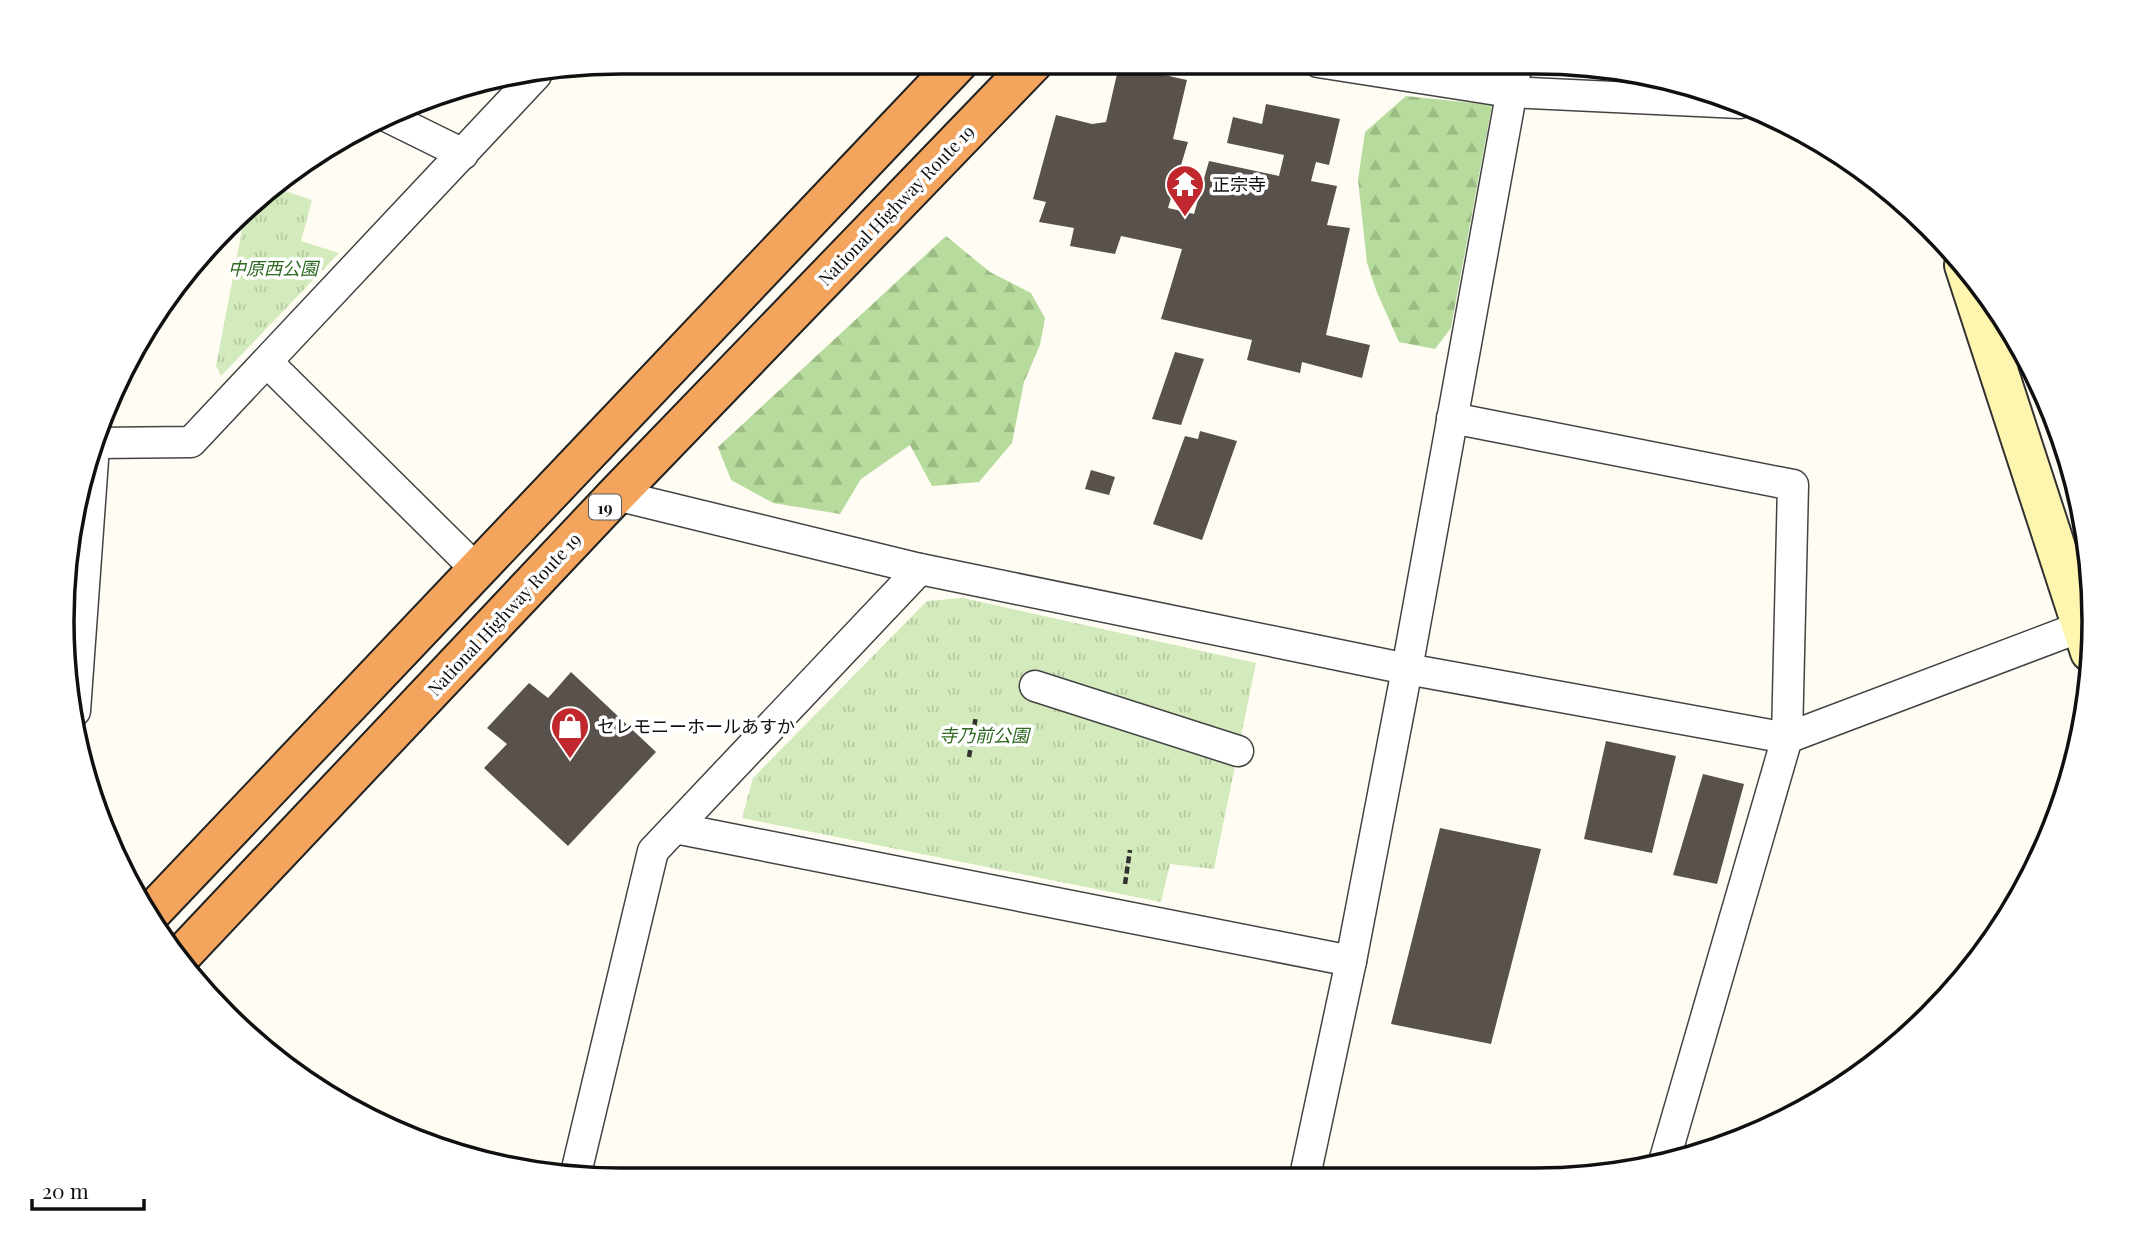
<svg xmlns="http://www.w3.org/2000/svg" width="2155" height="1241" font-family="'Playfair Display','Noto Sans JP',serif">
<style>
.forest{fill:url(#forest-firs)}
.park{fill:url(#park-tufts)}
.building{fill:#59514c}
.lines{fill:none;stroke-linecap:round;stroke-linejoin:round}
.street-casing{stroke:#434343;stroke-width:33}
.secondary-casing{stroke:#323232;stroke-width:42}
.highway-casing{stroke:#212121;stroke-width:42}
.path{stroke:#323232;stroke-width:4.5;stroke-dasharray:7 3.5;stroke-linecap:butt}
.street{stroke:#fff;stroke-width:30}
.secondary{stroke:#fef6af;stroke-width:38}
.highway{stroke:#f3a45d;stroke-width:38}
.labels{text-anchor:middle;dominant-baseline:central;stroke-width:7;stroke-linejoin:round;paint-order:stroke}
.shield{fill:#fff;stroke:#585858;stroke-width:2}
.shield-label{font-size:16px;font-weight:bold;fill:#101010}
.poi-label{font-size:18px;fill:#101010;stroke:#fff;text-anchor:start}
.street-label{font-size:18px;fill:#101010;stroke:#fff}
.park-label{font-size:18px;font-style:italic;fill:#2e6920;stroke:#fff}
.rim{fill:none;stroke:#101010;stroke-width:3.5}
</style>
<defs>
<pattern id="forest-firs" width="22" height="20" patternUnits="userSpaceOnUse" patternTransform="scale(1.75)"><rect width="22" height="20" fill="#b7db9c"/><path d="M5 1l3.5 6h-7zM16 11l3.5 6h-7z" fill="#9cbb85"/></pattern>
<pattern id="park-tufts" width="24" height="20" patternUnits="userSpaceOnUse" patternTransform="scale(1.75)"><rect width="24" height="20" fill="#d3eabc"/><path d="M3 7l-1-3M5 7V3M7 7l1-3M15 17l-1-3M17 17v-4M19 17l1-3" fill="none" stroke="#b4c8a1"/></pattern>
</defs>
<rect width="100%" height="100%" fill="#fffdf3"/>
<!-- forest -->
<g class="forest">
<path d="M1406 96 1492 105 1451 328 1435 349 1399 342 1376 290 1367 263 1358 180 1365 132Z"/>
<path d="M946 236 990 272 1031 293 1045 318 1040 345 1024 382 1012 443 979 482 932 486 910 445 861 479 840 514 773 503 731 480 718 447Z"/>
</g>
<!-- park -->
<g class="park">
<path d="M271 186 312 200 301 241 339 253 221 376 216 366 245 214Z"/>
<path d="M963 598 1256 663 1214 869 1170 864 1161 902 742 818 753 778 927 601Z"/>
</g>
<!-- building -->
<g class="building">
<path d="M1119 65 1187 80 1173 139 1188 142 1168 208 1194 214 1209 161 1279 176 1284 155 1227 143 1233 117 1262 124 1266 104 1340 119 1329 165 1316 162 1311 181 1337 186 1327 225 1350 228 1326 335 1370 345 1362 378 1302 362 1300 373 1247 360 1252 340 1161 319 1182 249 1121 236 1115 254 1070 246 1074 228 1039 222 1046 202 1033 199 1056 115 1092 124 1106 122Z"/>
<path d="M1175 352 1204 359 1181 425 1152 419Z"/>
<path d="M1200 431 1237 441 1202 540 1153 524 1185 436 1198 439Z"/>
<path d="M1091 470 1115 477 1109 495 1085 489Z"/>
<path d="M571 672 656 752 568 846 484 768 507 744 487 728 529 683 548 698Z"/>
<path d="M1606 741 1676 756 1652 853 1584 839Z"/>
<path d="M1703 774 1744 784 1717 884 1673 875Z"/>
<path d="M1440 828 1541 849 1491 1044 1391 1024Z"/>
</g>
<g class="lines">
<defs>
<g id="street">
<path d="M1318 62 1510 92 1740 103"/>
<path d="M390 118 463 154"/>
<path d="M1995 359 2022 350"/>
<path d="M267 362 477 570"/>
<path d="M1452 418 1793 485 1787 738 1664 1162"/>
<path d="M95 443 191 442 536 75"/>
<path d="M616 495 920 569 1407 669 1787 738 2091 623"/>
<path d="M1035 686 1238 751"/>
<path d="M75 711 94 446"/>
<path d="M675 828 1351 961"/>
<path d="M1305 1176 1351 961 1407 669 1517 62"/>
<path d="M575 1177 653 851 920 569"/>
</g>
<path id="secondary" d="M1964 265 2090 652"/>
<g id="highway">
<path d="M152 912 959 62"/>
<path d="M180 957 616 495 1034 62"/>
</g>
</defs>
<!-- street casing -->
<use href="#street" class="street-casing"/>
<!-- secondary casing -->
<use href="#secondary" class="secondary-casing"/>
<!-- highway casing -->
<use href="#highway" class="highway-casing"/>
<!-- path -->
<g class="path">
<path d="M969 757 976 716"/>
<path d="M1125 884 1130 850"/>
</g>
<!-- street -->
<use href="#street" class="street"/>
<!-- secondary -->
<use href="#secondary" class="secondary"/>
<!-- highway -->
<use href="#highway" class="highway"/>
</g>
<!-- icons -->
<defs>
<symbol id="temple-pin" viewBox="-11 -11 22 30"><path d="M0 17L-7.5 6A9.5 9.5 0 1 1 7.5 6Z" fill="#c0282d" stroke="#fff"/><path d="M0-6L5-2H3V0L6.5 2.5H4V6H1.5V3h-3V6H-4V2.5H-6.5L-3 0V-2H-5Z" fill="#fff"/></symbol>
<symbol id="shop-pin" viewBox="-11 -11 22 30"><path d="M0 17L-7.5 6A9.5 9.5 0 1 1 7.5 6Z" fill="#c0282d" stroke="#fff"/><path d="M-5-2.5h2.3a2.7 3.5 0 0 1 5.4 0H5L5.5 6h-11ZM-1.5-2.5h3a1.5 2.3 0 0 0-3 0Z" fill="#fff"/></symbol>
</defs>
<g fill-rule="evenodd">
<use href="#temple-pin" x="1163" y="162" width="44" height="60"/>
<use href="#shop-pin" x="548" y="704" width="44" height="60"/>
</g>
<g class="labels">
<!-- shield labels -->
<rect class="shield" x="589" y="494.5" width="32" height="25" rx="5"/>
<g class="shield-label">
<text x="605" y="507">19</text>
</g>
<!-- poi labels -->
<g class="poi-label">
<text x="1212" y="184">正宗寺</text>
<text x="597" y="726">セレモニーホールあすか</text>
</g>
<!-- street labels -->
<g class="street-label">
<text transform="translate(896 205) rotate(-46)">National Highway Route 19</text>
<text transform="translate(504 614) rotate(-47)">National Highway Route 19</text>
</g>
<!-- park labels -->
<g class="park-label">
<text x="273" y="268">中原西公園</text>
<text x="984" y="735">寺乃前公園</text>
</g>
</g>
<!-- crop -->
<path d="M0 0H2155V1241H0ZM621 74H1535A547 547 0 0 1 2082 621V621A547 547 0 0 1 1535 1168H621A547 547 0 0 1 74 621V621A547 547 0 0 1 621 74Z" fill="#fff" fill-rule="evenodd"/>
<path class="rim" d="M621 74H1535A547 547 0 0 1 2082 621V621A547 547 0 0 1 1535 1168H621A547 547 0 0 1 74 621V621A547 547 0 0 1 621 74Z"/>
<!-- scale -->
<path d="M32 1199v10h112v-10" fill="none" stroke="#101010" stroke-width="3.5"/>
<text x="42" y="1199" font-size="21" fill="#101010" stroke="#ffffff" stroke-width="5" paint-order="stroke">20 m</text>
</svg>
